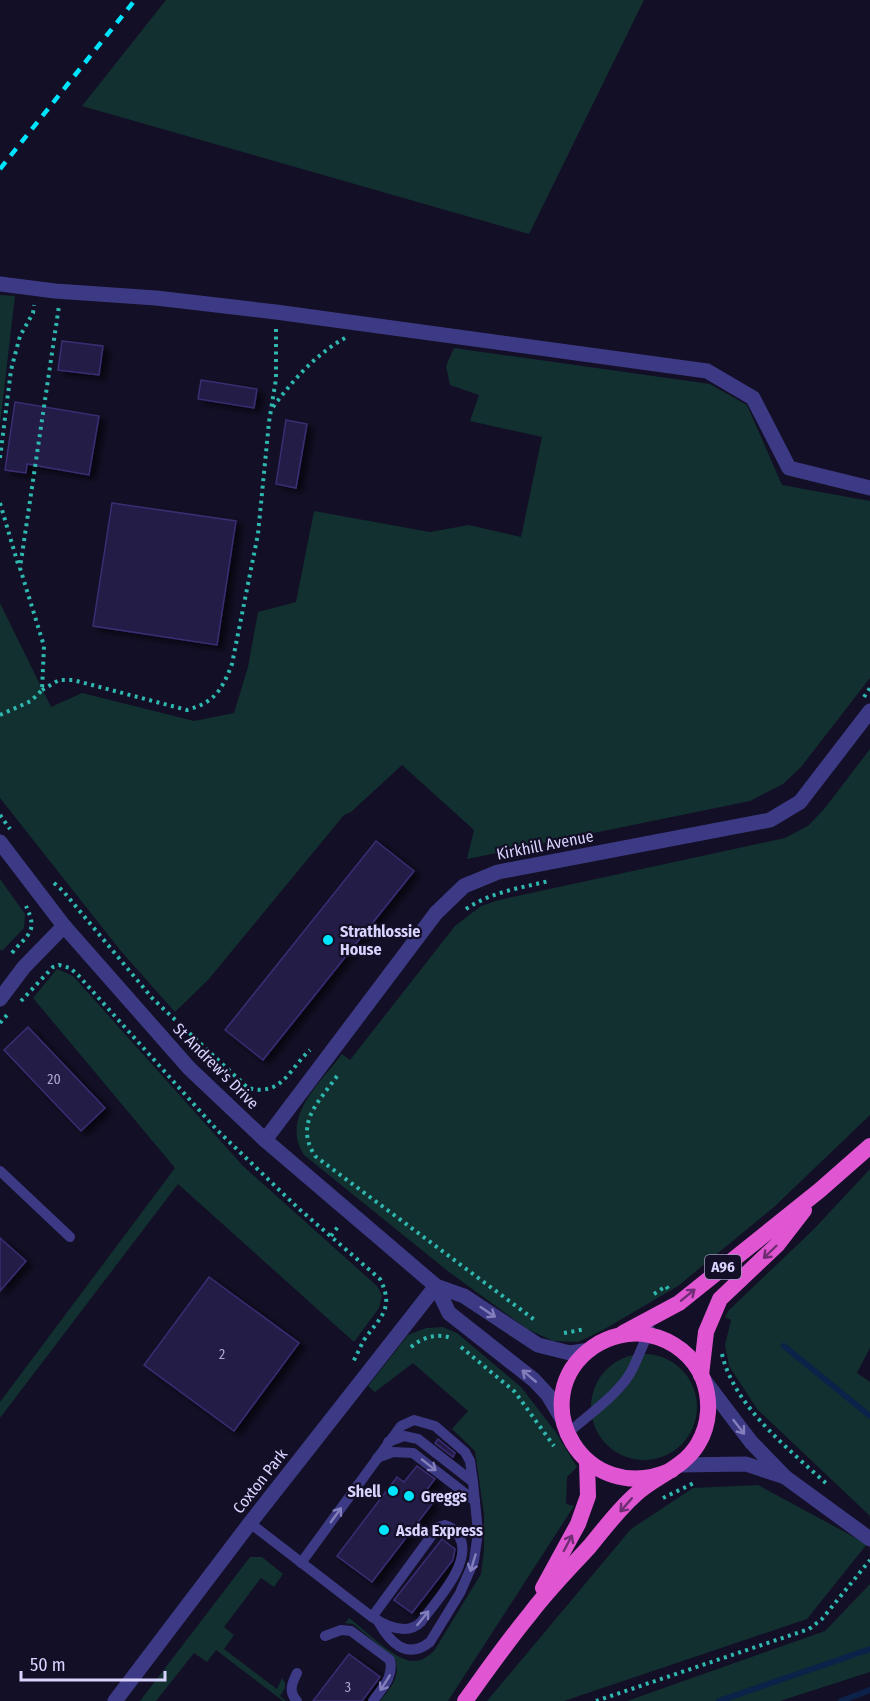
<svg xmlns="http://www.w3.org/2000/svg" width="870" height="1701" font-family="'Fira Sans Condensed',sans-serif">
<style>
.green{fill:#12302f}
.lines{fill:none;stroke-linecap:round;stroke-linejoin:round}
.stream{stroke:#0c2248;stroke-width:6}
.building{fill:#241b47;stroke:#3b2d73;stroke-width:1.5;filter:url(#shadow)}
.path{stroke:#2fb8b0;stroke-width:4;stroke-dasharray:3 4.5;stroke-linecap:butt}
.service{stroke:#3d3a85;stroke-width:10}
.minor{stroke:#3d3a85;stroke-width:15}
.tertiary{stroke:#3d3a85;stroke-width:15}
.trunk{stroke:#e055d1;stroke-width:16}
.rail{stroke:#00e5ff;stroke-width:4.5;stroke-dasharray:9 8;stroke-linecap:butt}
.oneway{stroke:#6f2e73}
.oneway2{stroke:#837fbc}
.poi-dot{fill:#00e5ff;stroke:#130f26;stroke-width:2}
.labels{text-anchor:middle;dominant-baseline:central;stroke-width:4.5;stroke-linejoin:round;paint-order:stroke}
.number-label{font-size:14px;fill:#aca6d1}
.shield{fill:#130f26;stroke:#9e99be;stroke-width:1.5}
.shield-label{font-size:15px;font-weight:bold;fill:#d9d4ff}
.street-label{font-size:16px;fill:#d9d4ff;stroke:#130f26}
.poi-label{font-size:16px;font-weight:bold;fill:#d9d4ff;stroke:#130f26;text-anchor:start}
</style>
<defs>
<filter id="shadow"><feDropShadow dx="6" dy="4" stdDeviation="3" flood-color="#0009"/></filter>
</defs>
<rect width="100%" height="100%" fill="#130f26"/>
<!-- green -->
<g class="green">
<path d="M166 0H644L529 234 82 106Z"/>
<path d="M0 295 15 296 0 424Z"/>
<path d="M454 348 710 384 747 405 782 485 870 501V678L801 767 783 784 750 801 467 859 474 830 402 765 351 812 344 815 208 980 175 1012 120 950 0 798V603L51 707 82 693 194 721 234 713 248 667 258 612 296 602 314 511 430 532 469 525 521 537 542 437 470 421 479 395 450 385 446 366Z"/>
<path d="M870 749V1115L774 1207 678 1286 603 1330 578 1342 553 1341 527 1329 449 1272 304 1155C280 1118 320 1083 342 1054L350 1060 455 926 481 906 499 900 785 838 808 826 825 808Z"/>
<path d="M0 879 25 914 24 928 2 951 0 949Z"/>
<path d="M57 969 73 976 243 1166 377 1286 382 1295 379 1308 354 1342 178 1184 0 1418V1402L175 1168 33 998Z"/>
<path d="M870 1169V1348L857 1373 870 1382V1516L757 1409 729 1366 725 1345 731 1320 725 1317 729 1310 814 1229Z"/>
<path d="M443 1327 457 1333 521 1387 555 1431 577 1467 567 1477 566 1504 574 1506 448 1701H380C391 1687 401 1677 395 1659L353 1624 345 1623 349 1618C364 1629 395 1661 413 1661 422 1661 428 1656 434 1651L481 1574 484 1550V1514L475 1451 452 1429 468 1411 413 1363 375 1392 368 1386 408 1335 426 1328Z"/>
<circle cx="644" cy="1407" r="53"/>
<path d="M758 1485 867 1544 807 1619 564 1701H487L631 1529 693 1488Z"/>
<path d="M250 1557H262L283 1574 274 1587 261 1578 224 1627 234 1635 224 1649 277 1689 282 1678 285 1683V1688L280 1696 286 1701H283L216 1650 207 1662 194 1653 156 1701H140Z"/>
<path d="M870 1584V1672L780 1701H627L825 1631Z"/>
</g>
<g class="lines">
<!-- stream -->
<g class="stream">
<path d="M784 1346 870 1416"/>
<path d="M719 1701 870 1649"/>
<path d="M841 1701 870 1690"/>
</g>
</g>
<!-- building -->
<g class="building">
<path d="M62 341 103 346 99 375 58 370Z"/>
<path d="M201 380 257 389 254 408 198 399Z"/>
<path d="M15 402 99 416 89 475 27 464 26 473 5 470Z"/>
<path d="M286 420 307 424 296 488 276 484Z"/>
<path d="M112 503 236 521 217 645 93 626Z"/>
<path d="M376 841 414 871 263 1060 225 1030Z"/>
<path d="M28 1027 105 1108 81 1131 4 1050Z"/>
<path d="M0 1238 26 1261 0 1291Z"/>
<path d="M209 1277 299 1343 234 1431 144 1365Z"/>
<path d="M438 1439 455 1453 453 1457 435 1443Z"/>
<path d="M417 1466 435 1479 422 1496 432 1504 372 1582 337 1556 397 1477 404 1482Z"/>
<path d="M442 1539 455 1549 453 1560 412 1613 394 1600Z"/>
<path d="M349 1654 380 1677 362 1701H313Z"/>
</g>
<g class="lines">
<!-- path -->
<g class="path">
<path d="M273 407C293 380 316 354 345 338"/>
<path d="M0 458 11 370 20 336 33 313 34 305"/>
<path d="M0 503 18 564"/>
<path d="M42 690 59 680H73L187 710C215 702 222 690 232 664L258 534 269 422 276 379V327"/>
<path d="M864 697 870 688"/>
<path d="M0 715 31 701 42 690 44 646 20 568 59 306"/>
<path d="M0 815 10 829"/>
<path d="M54 883 63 891 153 999 248 1088C282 1097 289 1069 310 1050"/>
<path d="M466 909C491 892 520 888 549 881"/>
<path d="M12 953C27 934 39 933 26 906"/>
<path d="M21 1001 53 967 59 965 70 968 78 975 217 1130 298 1208 380 1279C395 1309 380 1317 364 1340 360 1347 357 1355 353 1362"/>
<path d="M0 1023 7 1015"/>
<path d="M337 1076C319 1102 294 1123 315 1156L536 1321"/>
<path d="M331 1236 340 1224"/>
<path d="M654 1294 666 1286 669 1290"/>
<path d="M564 1333 586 1329"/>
<path d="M411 1347C423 1337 437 1333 451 1338"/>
<path d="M461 1347 515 1392 554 1446"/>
<path d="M722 1354C734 1407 790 1450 829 1486"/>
<path d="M663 1498 696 1482"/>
<path d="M596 1701 809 1629 822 1619 870 1560"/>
</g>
<!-- service -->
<g class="service">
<path d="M0 1171 70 1237"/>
<path d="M568 1433C588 1415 621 1393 633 1368 639 1355 644 1342 650 1330"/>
<path d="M388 1442 404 1436 418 1439 473 1482"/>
<path d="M377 1458 393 1452 413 1453 475 1501"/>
<path d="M250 1523 372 1617C386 1626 407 1636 421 1622 436 1601 474 1562 459 1536 455 1530 452 1527 445 1525L438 1527 372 1617"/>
<path d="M301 1563 401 1426 414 1420 435 1426 465 1452 470 1461 473 1482 478 1532 474 1561 460 1593 430 1642C406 1661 389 1641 378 1621"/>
<path d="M325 1636 341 1630 351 1631 390 1660C394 1677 382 1688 373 1701"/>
<path d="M297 1673C292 1683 288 1692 297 1701"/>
</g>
<!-- minor -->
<g class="minor">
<path d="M0 284 55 291 156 298 276 312 707 371 753 398 789 468 870 488"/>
<path d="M0 999 24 967 64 926"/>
<path d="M265 1140 436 913 464 886 498 872 770 820 800 802 870 711"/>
<path d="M678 1465 746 1464 785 1477 751 1442 704 1380"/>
<path d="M785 1477 870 1539"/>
<path d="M115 1701 250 1523 436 1286"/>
</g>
<!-- tertiary -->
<g class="tertiary">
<path d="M0 842 64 926 189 1068 265 1140 436 1286 464 1296 538 1345 570 1353 590 1350"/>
<path d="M436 1286 449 1313 534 1380 548 1395 564 1422"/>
</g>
<!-- trunk -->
<g class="trunk">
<path d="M623 1333 679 1303 820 1190 870 1146"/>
<path d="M701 1375 706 1332 720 1299 777 1245 804 1210"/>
<path d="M543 1588 578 1524 588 1496 587 1461"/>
<path d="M465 1701C486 1672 507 1642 530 1614 548 1590 570 1568 590 1546 604 1529 618 1510 635 1495 655 1476 683 1469 698 1444 710 1424 711 1400 703 1379 694 1356 673 1340 649 1335 630 1331 609 1336 593 1347 521 1398 584 1510 672 1470"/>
</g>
<!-- rail -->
<path class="rail" d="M0 169 135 0"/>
</g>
<!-- one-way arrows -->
<defs><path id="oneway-shaft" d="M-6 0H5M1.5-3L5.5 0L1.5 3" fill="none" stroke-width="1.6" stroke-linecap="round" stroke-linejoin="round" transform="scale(1.5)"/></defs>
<g class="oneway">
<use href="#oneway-shaft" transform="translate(770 1252) rotate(136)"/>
<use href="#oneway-shaft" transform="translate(688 1295) rotate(-39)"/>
<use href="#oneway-shaft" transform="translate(626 1505) rotate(131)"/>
<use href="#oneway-shaft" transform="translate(568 1543) rotate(-62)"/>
</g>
<g class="oneway2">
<use href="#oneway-shaft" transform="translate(488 1312) rotate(34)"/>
<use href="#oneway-shaft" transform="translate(529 1376) rotate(-140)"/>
<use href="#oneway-shaft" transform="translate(739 1427) rotate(52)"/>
<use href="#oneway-shaft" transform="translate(429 1465) rotate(38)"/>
<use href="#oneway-shaft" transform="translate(336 1515) rotate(-54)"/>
<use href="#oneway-shaft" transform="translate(473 1563) rotate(107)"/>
<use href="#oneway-shaft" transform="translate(423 1618) rotate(-51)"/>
<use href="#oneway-shaft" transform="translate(385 1683) rotate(122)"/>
</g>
<!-- markers -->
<g class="poi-dot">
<circle cx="328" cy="940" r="6"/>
<circle cx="393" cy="1491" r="6"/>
<circle cx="409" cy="1496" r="6"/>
<circle cx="384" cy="1530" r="6"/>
</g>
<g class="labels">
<!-- number labels -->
<g class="number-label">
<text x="54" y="1079">20</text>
<text x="222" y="1354">2</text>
<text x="348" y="1687">3</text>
</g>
<!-- shield labels -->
<rect class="shield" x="705" y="1255" width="36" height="24" rx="4.5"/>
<g class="shield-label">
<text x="723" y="1267">A96</text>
</g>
<!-- street labels -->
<g class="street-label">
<text transform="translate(545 845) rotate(-11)">Kirkhill Avenue</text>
<text transform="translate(216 1066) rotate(45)">St Andrew's Drive</text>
<text transform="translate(260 1481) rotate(-52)">Coxton Park</text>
</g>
<!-- poi labels -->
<g class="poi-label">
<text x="340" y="931">Strathlossie<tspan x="340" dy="18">House</tspan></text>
<text x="381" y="1491" text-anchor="end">Shell</text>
<text x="421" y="1496">Greggs</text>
<text x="396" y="1530">Asda Express</text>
</g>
</g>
<!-- scale -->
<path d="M21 1671v9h144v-9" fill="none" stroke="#d9d4ff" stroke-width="3"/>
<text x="30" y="1671" font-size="18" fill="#d9d4ff" stroke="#130f26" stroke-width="4.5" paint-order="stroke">50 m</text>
</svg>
